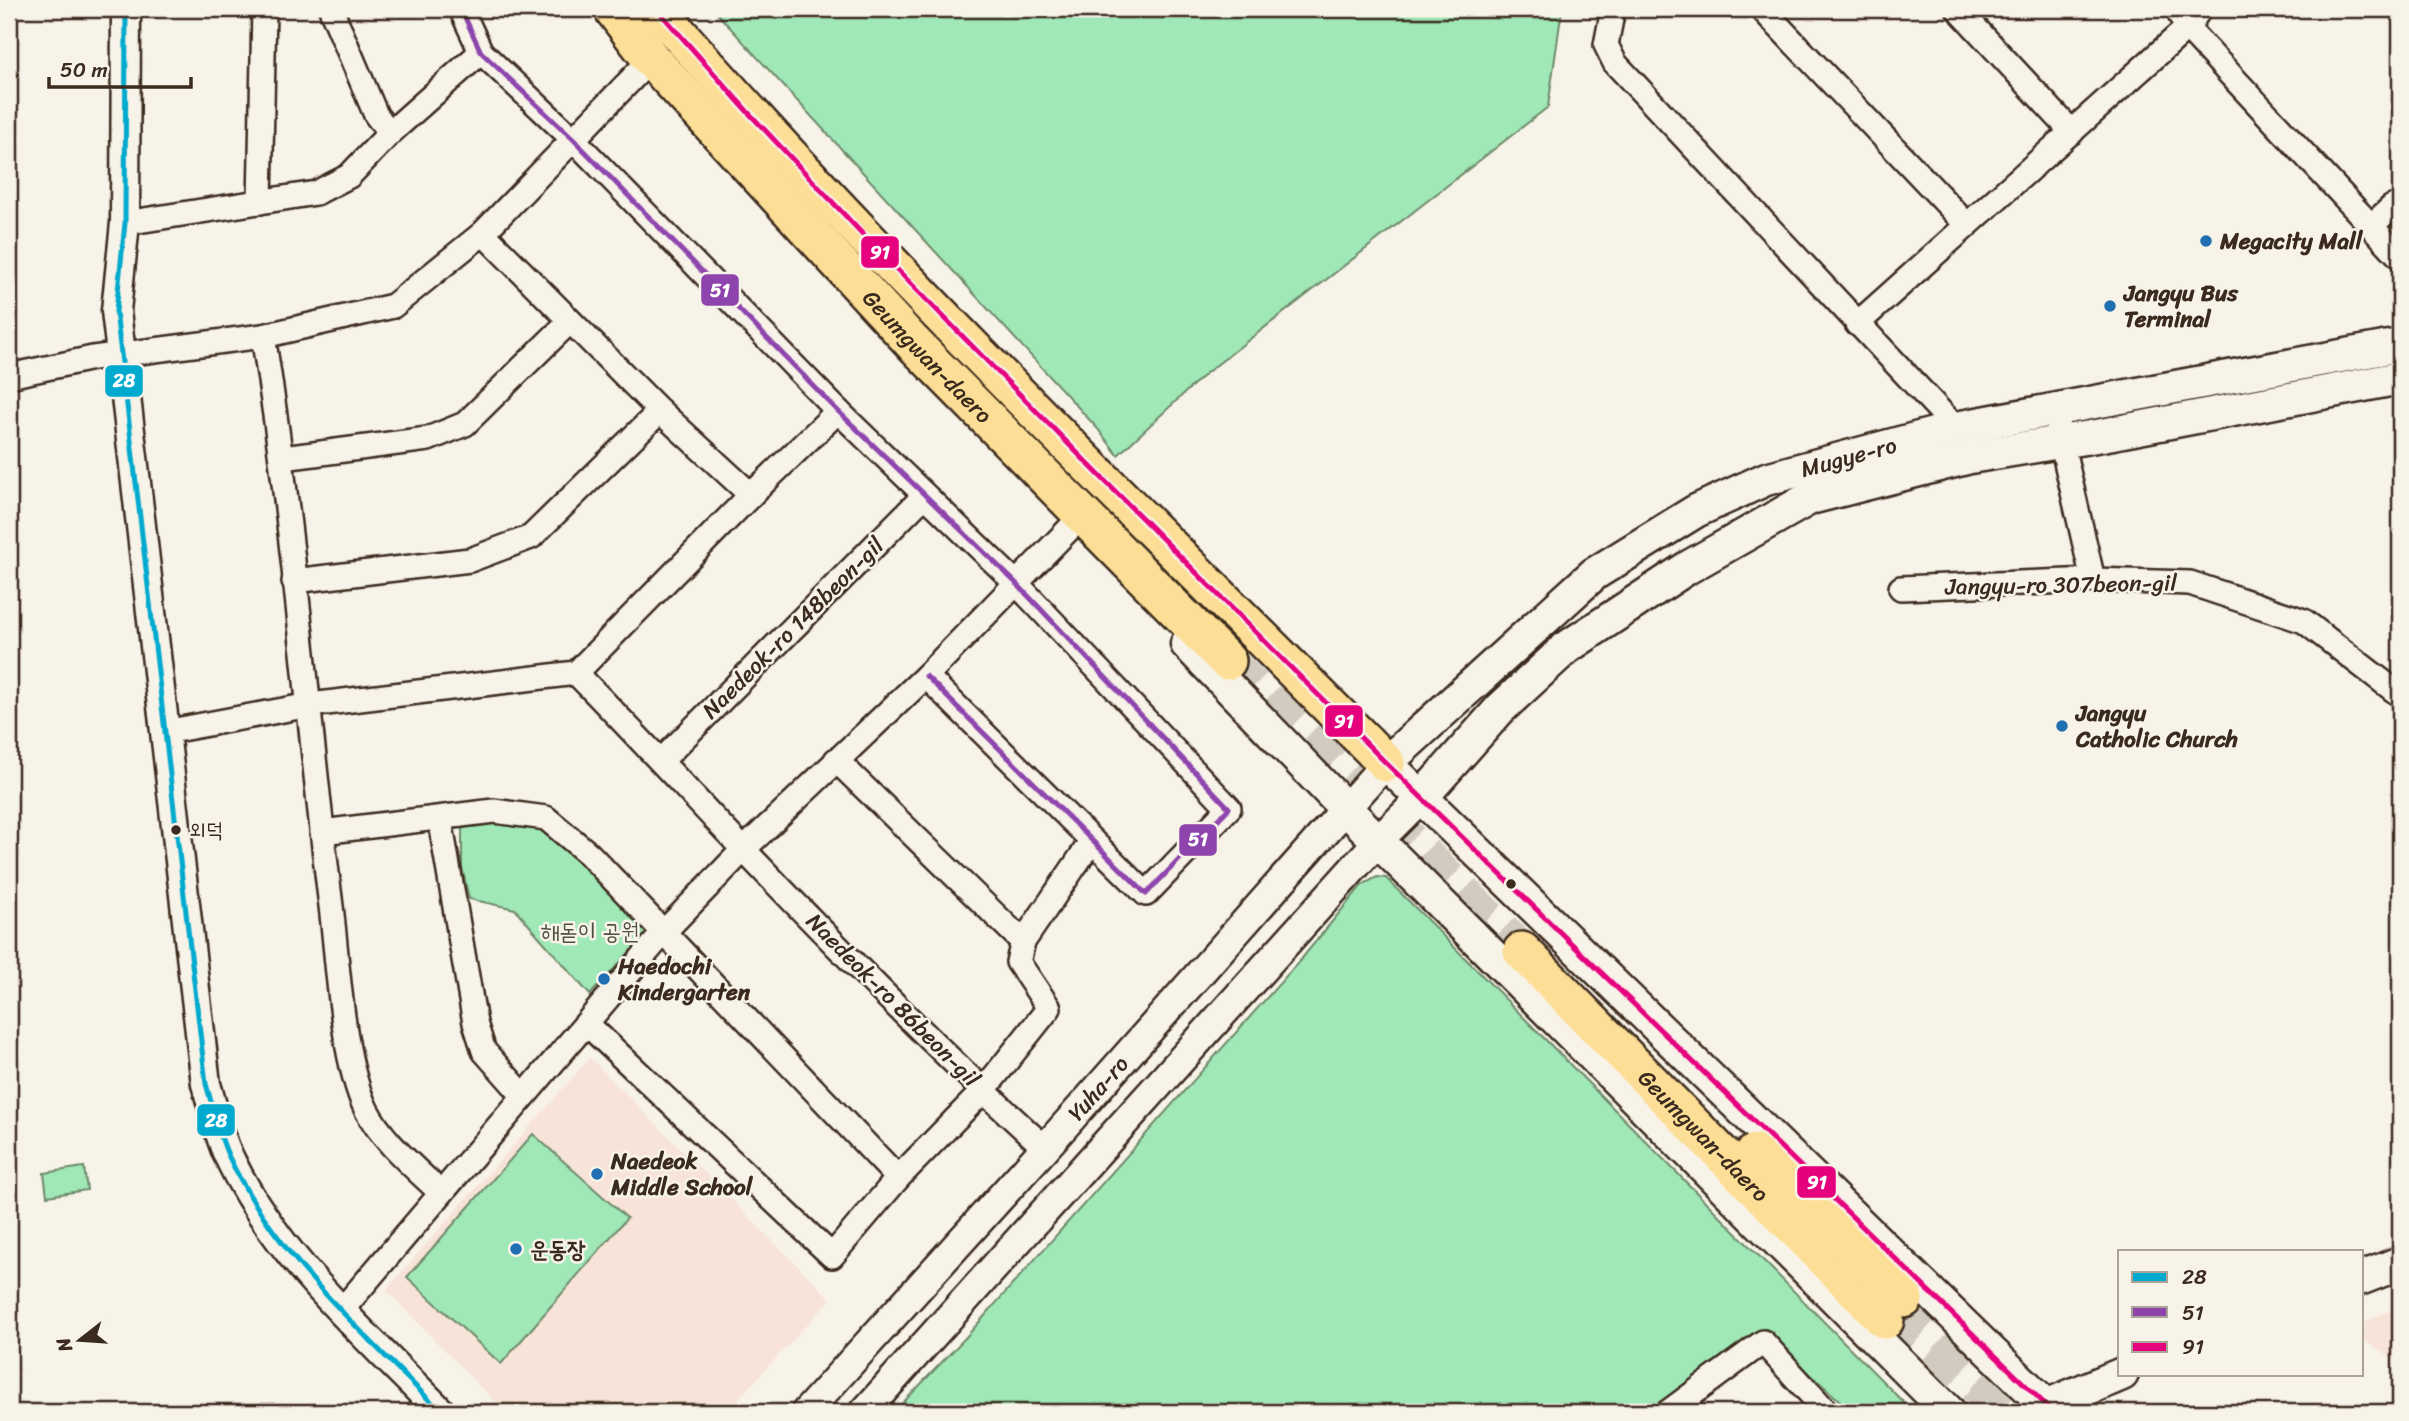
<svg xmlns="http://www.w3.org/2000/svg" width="2409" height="1421" font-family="Sriracha,'Poor Story',sans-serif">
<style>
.built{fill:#f7e3d8}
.green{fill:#a0e8b7;stroke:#6e896a;stroke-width:2}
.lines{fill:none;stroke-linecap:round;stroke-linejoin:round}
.primary-tunnel{stroke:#d1cbc0;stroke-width:37;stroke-dasharray:37 18;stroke-linecap:butt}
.minor-casing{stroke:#3b2a1e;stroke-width:28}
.tertiary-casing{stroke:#3b2a1e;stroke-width:33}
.secondary-casing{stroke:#3b2a1e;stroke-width:37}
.primary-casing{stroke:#3b2a1e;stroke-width:42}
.minor{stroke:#f7f3e8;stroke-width:23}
.tertiary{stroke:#f7f3e8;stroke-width:28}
.secondary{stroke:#f7f3e8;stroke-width:32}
.primary{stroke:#fdde96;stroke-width:37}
.bus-1-casing{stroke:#f7f3e8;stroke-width:10}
.bus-2-casing{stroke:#f7f3e8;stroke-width:10}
.bus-3-casing{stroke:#f7f3e8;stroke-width:10}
.bus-1{stroke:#00a9ce;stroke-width:5}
.bus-2{stroke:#8e44ad;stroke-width:5}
.bus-3{stroke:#e5007d;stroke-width:5}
.poi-dot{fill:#1f6fb2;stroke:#f7f3e8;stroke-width:2.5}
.bus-dot{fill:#3b2a1e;stroke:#f7f3e8;stroke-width:2.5}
.labels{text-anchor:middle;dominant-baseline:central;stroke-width:5;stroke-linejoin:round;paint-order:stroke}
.bus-label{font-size:21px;fill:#3b2a1e;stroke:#f7f3e8;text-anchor:start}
.poi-label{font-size:23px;font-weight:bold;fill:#3b2a1e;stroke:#f7f3e8;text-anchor:start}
.street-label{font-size:23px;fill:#3b2a1e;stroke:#f7f3e8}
.park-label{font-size:23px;fill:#4f503d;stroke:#f7f3e8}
.line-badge{stroke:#f7f3e8;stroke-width:2.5}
.badge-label{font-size:19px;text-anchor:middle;font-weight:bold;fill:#fff}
</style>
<rect width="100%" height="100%" fill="#f7f3e8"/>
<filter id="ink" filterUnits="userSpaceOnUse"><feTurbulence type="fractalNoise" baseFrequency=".0143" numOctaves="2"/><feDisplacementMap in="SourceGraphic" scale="14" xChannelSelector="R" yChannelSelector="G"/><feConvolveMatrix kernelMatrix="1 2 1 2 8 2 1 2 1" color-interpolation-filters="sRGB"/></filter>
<g filter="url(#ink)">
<!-- built -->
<g class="built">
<path d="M590 1058 831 1299 726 1412H505L386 1290Z"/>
<path d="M2400 1306V1364L2362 1339 2366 1321Z"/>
</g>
<!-- green -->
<g class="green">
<path d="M713 9H1562L1548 107 1205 374 1118 455 1097 428Z"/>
<path d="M475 822 546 830 650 930 590 995 515 909 469 899 462 867V829Z"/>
<path d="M1377 877 1386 878 1913 1412H1852L1763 1331 1654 1412H894L966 1337 1303 957 1362 885Z"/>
<path d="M533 1134 627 1218 501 1364 407 1277Z"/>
<path d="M84 1167 87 1190 47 1196 44 1173Z"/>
</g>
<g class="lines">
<!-- primary-tunnel -->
<g class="primary-tunnel">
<path d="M1227 661 1522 951"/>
<path d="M1904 1299 2022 1412"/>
<path d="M1885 1320 1981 1412"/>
</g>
<defs>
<g id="minor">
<path d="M331 9 376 115 390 133"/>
<path d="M461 9 481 52 574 140 838 411 1017 584 1229 808 1146 894 926 676"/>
<path d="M1613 9 1606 45 1615 63 1956 428"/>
<path d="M1762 9 1967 225"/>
<path d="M1958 9 2072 132"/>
<path d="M2177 9 2187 28 2400 257"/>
<path d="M260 202 264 9"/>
<path d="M125 223 316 193 349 176 390 133 481 52"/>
<path d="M2372 225 2392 207 2400 205"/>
<path d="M483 233 660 411 751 495"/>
<path d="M1857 324 2187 28 2200 9"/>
<path d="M263 336C294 525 307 716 331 906 338 963 342 1059 366 1109 382 1141 415 1168 440 1192"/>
<path d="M9 376 93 358 263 336 393 306 483 233 651 59"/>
<path d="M2058 427 2093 580"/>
<path d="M283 458 428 439 465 424 570 321"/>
<path d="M294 581 470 560 531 537 660 411"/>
<path d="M1901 588 2093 580 2190 583 2304 621 2400 695"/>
<path d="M576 673C633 731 688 791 744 850 841 952 941 1053 1045 1148"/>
<path d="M165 732 310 705 576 673 751 495 838 411"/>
<path d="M662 760 924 496"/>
<path d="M836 760 1023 942"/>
<path d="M440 820 475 1023 484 1051 523 1095"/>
<path d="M322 832 494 811 546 818 589 854 898 1178"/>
<path d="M587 1024 832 1256 898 1178 983 1091 1049 1008 1018 962 1023 942 1091 842"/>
<path d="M341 1311 664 932 743 850 926 676 1072 526"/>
<path d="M1668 1412 1763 1342 1827 1412"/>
</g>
<g id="tertiary">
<path d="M126 9 125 223 116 311 206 1084C213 1107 218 1133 228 1155 275 1256 364 1333 441 1412"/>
<path id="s1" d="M806 1412 1045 1148 1386 763"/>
<path d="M864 1412 1378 841 1422 797"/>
</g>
<g id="secondary">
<path d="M1187 644 1345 808 1949 1412"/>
<path d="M1422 797 1500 709 1566 648 1687 568 1810 498 1970 457 2102 435 2400 378"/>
<path d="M2362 1278 2400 1263"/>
<path d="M2040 1412 2044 1407 2122 1374"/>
<path id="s2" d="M2053 1412 1386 763 1594 574 1696 511 1766 479 1956 428 2400 345"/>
</g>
<g id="primary">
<path id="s3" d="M613 9 651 59 912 342 1227 661"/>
<path d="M657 9C887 272 1140 515 1386 763"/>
<path id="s4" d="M1522 951 1885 1320"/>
<path d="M1755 1153 1904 1299"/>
</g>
</defs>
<!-- minor casing -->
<use href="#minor" class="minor-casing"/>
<!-- tertiary casing -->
<use href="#tertiary" class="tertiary-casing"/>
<!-- secondary casing -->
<use href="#secondary" class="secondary-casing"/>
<!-- primary casing -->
<use href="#primary" class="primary-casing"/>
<!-- minor -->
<use href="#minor" class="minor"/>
<!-- tertiary -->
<use href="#tertiary" class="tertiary"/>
<!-- secondary -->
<use href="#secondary" class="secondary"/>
<!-- primary -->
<use href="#primary" class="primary"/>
<defs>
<path id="bus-1" d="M126 9 125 223 116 311 206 1084C213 1107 218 1133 228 1155 275 1256 364 1333 441 1412"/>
<path id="bus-2" d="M461 9 481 52 574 140 838 411 1017 584 1229 808 1146 894 926 676"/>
<path id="bus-3" d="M657 9 747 111 870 242 1098 474 1386 763 2053 1412"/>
</defs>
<!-- bus-1 casing -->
<use href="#bus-1" class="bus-1-casing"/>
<!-- bus-2 casing -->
<use href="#bus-2" class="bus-2-casing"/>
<!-- bus-3 casing -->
<use href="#bus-3" class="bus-3-casing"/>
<!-- bus-1 -->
<use href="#bus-1" class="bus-1"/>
<!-- bus-2 -->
<use href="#bus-2" class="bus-2"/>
<!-- bus-3 -->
<use href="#bus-3" class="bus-3"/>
</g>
</g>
<!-- markers -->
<g class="poi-dot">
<circle cx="2206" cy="241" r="7"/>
<circle cx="2110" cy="306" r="7"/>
<circle cx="2062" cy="726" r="7"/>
<circle cx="604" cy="979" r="7"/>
<circle cx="597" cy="1174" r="7"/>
<circle cx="516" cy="1249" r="7"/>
</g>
<g class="bus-dot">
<circle cx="176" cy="830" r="6"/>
<circle cx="1511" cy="884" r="6"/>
</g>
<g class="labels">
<!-- bus labels -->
<g class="bus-label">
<text x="189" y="830">외덕</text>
</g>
<!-- poi labels -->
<g class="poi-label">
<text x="2220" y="241">Megacity Mall</text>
<text x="2124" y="293">Jangyu Bus<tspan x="2124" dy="26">Terminal</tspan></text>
<text x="2076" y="713">Jangyu<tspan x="2076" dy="26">Catholic Church</tspan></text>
<text x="618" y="966">Haedochi<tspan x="618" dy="26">Kindergarten</tspan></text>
<text x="611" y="1161">Naedeok<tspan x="611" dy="26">Middle School</tspan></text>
<text x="530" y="1249">운동장</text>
</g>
<!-- street labels -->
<g class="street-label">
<text stroke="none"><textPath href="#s3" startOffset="469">Geumgwan-daero</textPath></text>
<text stroke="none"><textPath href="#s2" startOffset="1494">Mugye-ro</textPath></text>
<text transform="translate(2061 585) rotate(-1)">Jangyu-ro 307beon-gil</text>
<text transform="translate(793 628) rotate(-45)">Naedeok-ro 148beon-gil</text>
<text transform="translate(893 1000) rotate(45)">Naedeok-ro 86beon-gil</text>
<text stroke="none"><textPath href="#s1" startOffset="436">Yuha-ro</textPath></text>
<text stroke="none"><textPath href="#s4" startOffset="259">Geumgwan-daero</textPath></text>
</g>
<!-- park labels -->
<g class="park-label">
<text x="590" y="931">해돋이 공원</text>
</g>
</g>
<g class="line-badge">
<rect x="860" y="235" width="40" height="34" rx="7" fill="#e5007d"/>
<rect x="700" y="273" width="40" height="34" rx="7" fill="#8e44ad"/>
<rect x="104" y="364" width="40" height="34" rx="7" fill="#00a9ce"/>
<rect x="1324" y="704" width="40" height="34" rx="7" fill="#e5007d"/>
<rect x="1178" y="823" width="40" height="34" rx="7" fill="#8e44ad"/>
<rect x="196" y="1103" width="40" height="34" rx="7" fill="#00a9ce"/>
<rect x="1796" y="1165" width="41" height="34" rx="7" fill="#e5007d"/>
</g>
<g class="badge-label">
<text x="880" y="259">91</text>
<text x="720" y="297">51</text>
<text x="124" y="387">28</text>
<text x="1344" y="728">91</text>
<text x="1198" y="846">51</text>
<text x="216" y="1127">28</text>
<text x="1817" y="1189">91</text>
</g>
<!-- margin -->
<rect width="2409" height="1421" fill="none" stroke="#f7f3e8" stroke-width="35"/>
<rect x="18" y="18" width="2374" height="1386" fill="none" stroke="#3b2a1e" stroke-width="2.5" filter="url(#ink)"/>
<!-- legend -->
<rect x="2118" y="1250" width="245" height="126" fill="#f7f3e8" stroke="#aca397" stroke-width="2"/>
<rect x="2132" y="1272" width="35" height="10" fill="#00a9ce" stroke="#aca397" stroke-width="2"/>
<text x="2182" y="1284" font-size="21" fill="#3b2a1e">28</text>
<rect x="2132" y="1307" width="35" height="10" fill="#8e44ad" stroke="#aca397" stroke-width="2"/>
<text x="2182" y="1320" font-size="21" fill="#3b2a1e">51</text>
<rect x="2132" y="1342" width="35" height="10" fill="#e5007d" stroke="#aca397" stroke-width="2"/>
<text x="2182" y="1354" font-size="21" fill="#3b2a1e">91</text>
<!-- north arrow -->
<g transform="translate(80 1340) rotate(253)" stroke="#f7f3e8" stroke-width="5" paint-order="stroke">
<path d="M0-5L12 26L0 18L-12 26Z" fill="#3b2a1e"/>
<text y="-10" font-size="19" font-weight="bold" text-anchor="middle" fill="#3b2a1e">N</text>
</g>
<!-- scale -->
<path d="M49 77v10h142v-10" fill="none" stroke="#3b2a1e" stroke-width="3.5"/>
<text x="60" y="77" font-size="21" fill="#3b2a1e" stroke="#f7f3e8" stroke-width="5" paint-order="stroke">50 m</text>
</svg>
